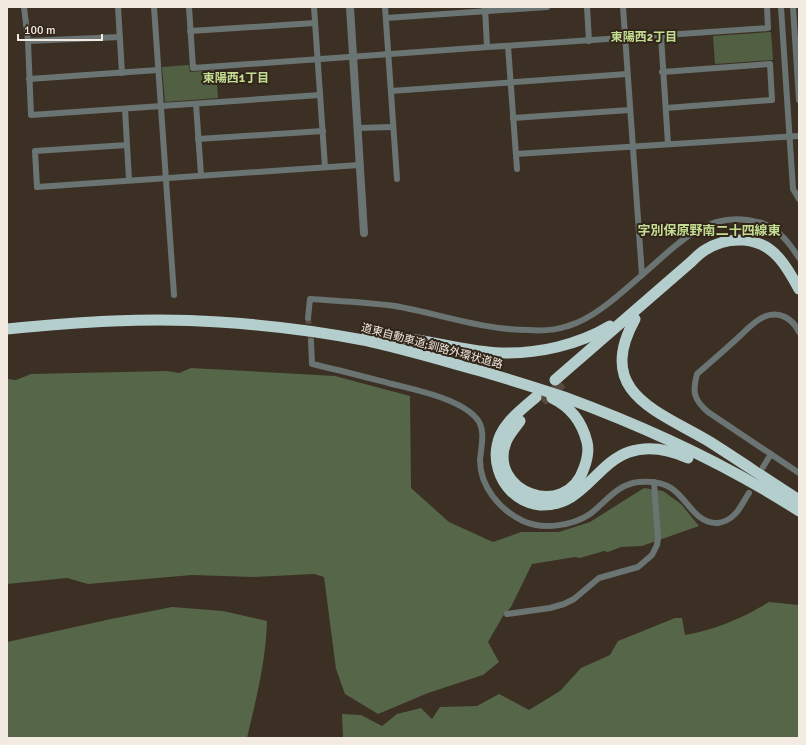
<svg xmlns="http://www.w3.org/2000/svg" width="806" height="745" font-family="Signika,'Noto Sans JP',sans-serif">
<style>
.green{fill:#516043}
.forest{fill:#566648}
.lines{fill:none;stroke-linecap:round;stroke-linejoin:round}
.minor-tunnel{stroke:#574b40;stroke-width:6;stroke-dasharray:6 3;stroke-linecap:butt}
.motorway-tunnel{stroke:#574b40;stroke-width:11;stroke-dasharray:11 5.5;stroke-linecap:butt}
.minor{stroke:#697473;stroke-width:6}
.tertiary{stroke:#697473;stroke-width:8}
.motorway{stroke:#b4cece;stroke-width:11}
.labels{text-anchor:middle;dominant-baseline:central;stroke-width:4;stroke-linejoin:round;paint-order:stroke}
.street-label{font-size:11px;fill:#f3eae2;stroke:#322519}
.neighbourhood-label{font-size:12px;font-weight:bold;fill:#c4dd94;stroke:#322519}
.quarter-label{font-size:13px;font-weight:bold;fill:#c4dd94;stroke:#322519}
</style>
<rect width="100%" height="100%" fill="#3c2f23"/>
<!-- green -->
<g class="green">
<path d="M771 32 773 60 715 64 713 36Z"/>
<path d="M189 65 190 72 216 70 218 98 165 102 162 67Z"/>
</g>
<!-- forest -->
<g class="forest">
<path d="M191 368 335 376 410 396 411 488 449 522 493 542 521 532H559L590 522 644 488 663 491 681 504 699 526 642 546 621 547 608 552 604 551 580 558 575 557 532 564 511 607 503 616 488 642 499 662 483 675 428 693 378 714 345 694 336 669 324 577 314 574 253 577 192 575 88 584 67 578 7 584V379L16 380 31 374 167 371 179 373Z"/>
<path d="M769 602 799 605V738H343L342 714 361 715 382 726 397 714 421 708 432 719 440 707 477 706 499 694 529 710 560 691 581 668 610 655 618 641 675 618H682L685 635C715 630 743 618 769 602Z"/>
<path d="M172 607 223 611 267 621C266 661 256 700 247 738H7V642L111 619Z"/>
</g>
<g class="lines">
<!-- minor-tunnel -->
<path class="minor-tunnel" d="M308 318 311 341"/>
<!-- motorway-tunnel -->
<path class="motorway-tunnel" d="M542 401 562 383"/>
<!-- minor -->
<g class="minor">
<path d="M24 7 28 41 31 115 320 95"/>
<path d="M118 7 122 73"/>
<path d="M154 7 174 295"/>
<path d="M189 7 193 68C385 53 576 42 768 28L767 7"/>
<path d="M314 7 325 167"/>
<path d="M385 7 397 179"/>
<path d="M485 7 487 47"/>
<path d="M587 7 589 41"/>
<path d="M781 7 793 189 799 199"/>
<path d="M793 7 799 100"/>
<path d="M386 18 547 7"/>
<path d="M190 31 315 23"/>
<path d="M661 36 668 144"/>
<path d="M28 41 120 37"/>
<path d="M508 46 517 169"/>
<path d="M662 72 770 64 772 100 666 108"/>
<path d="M29 79 158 70"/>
<path d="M391 91 627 74"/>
<path d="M196 104 201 175"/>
<path d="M125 109 129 180"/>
<path d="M513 118 630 110"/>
<path d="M357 128 393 127"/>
<path d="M198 139 323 131"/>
<path d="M127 145 35 151 37 187 359 165"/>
<path d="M516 154 799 136"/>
<path d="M642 275C673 249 702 213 747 220 751 221 757 222 762 223 779 229 790 244 799 258"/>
<path d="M308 318 310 299C338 301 367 302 395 306 440 314 483 330 529 330 541 331 556 330 568 326 595 318 621 293 642 275L623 7"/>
<path d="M799 332C793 319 780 311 766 316 757 319 748 328 741 335 727 348 712 361 697 374 692 392 694 400 708 412L799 473"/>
<path d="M311 341 312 364C339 370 365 377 392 384 416 390 461 399 477 419 486 429 481 448 480 460 480 487 500 510 523 521 543 530 572 526 590 514 606 502 617 484 639 482 650 481 662 482 671 488 688 499 695 524 718 523 724 522 729 520 734 515 740 510 744 500 749 493"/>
<path d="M763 467 771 454"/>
<path d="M507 614 550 608 564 604 574 599 599 578 638 567 652 555 657 545 658 538 654 482"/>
</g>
<!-- tertiary -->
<path class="tertiary" d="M350 7 364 233"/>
<!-- motorway -->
<g class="motorway">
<path d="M635 319C594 393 658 411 710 442 740 461 769 481 799 500"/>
<path d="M7 329C77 322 148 317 219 322 267 325 316 331 363 340 404 349 444 361 484 372 511 380 537 388 564 397 643 426 728 465 799 511"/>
<path d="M367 336C381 337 395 337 410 339 440 343 470 352 501 353 538 354 578 345 610 326"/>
<path d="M555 380 691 262C695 258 700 253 705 250 729 235 760 236 779 258 787 267 793 278 799 289"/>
<path d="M536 397C521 410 500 425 497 446 494 461 499 479 511 491 518 498 529 504 540 505 583 507 595 464 629 452 650 445 670 450 688 458"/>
<path d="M520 421C515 428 509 434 506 442 487 491 566 522 584 468 587 460 589 450 587 442 582 422 571 407 552 398"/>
</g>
</g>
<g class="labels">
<!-- street labels -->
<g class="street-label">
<text transform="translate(432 346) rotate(15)">道東自動車道;釧路外環状道路</text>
</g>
<!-- neighbourhood labels -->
<g class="neighbourhood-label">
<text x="644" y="37">東陽西2丁目</text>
<text x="236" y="78">東陽西1丁目</text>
</g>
<!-- quarter labels -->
<g class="quarter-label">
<text x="709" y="231">字別保原野南二十四線東</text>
</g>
</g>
<!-- border -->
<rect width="806" height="745" fill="none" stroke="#f3eae2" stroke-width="16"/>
<!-- scale -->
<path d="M18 34v6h84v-6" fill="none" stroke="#f3eae2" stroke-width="2"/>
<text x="24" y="34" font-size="12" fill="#f3eae2" stroke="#322519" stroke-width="3" paint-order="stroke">100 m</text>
</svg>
